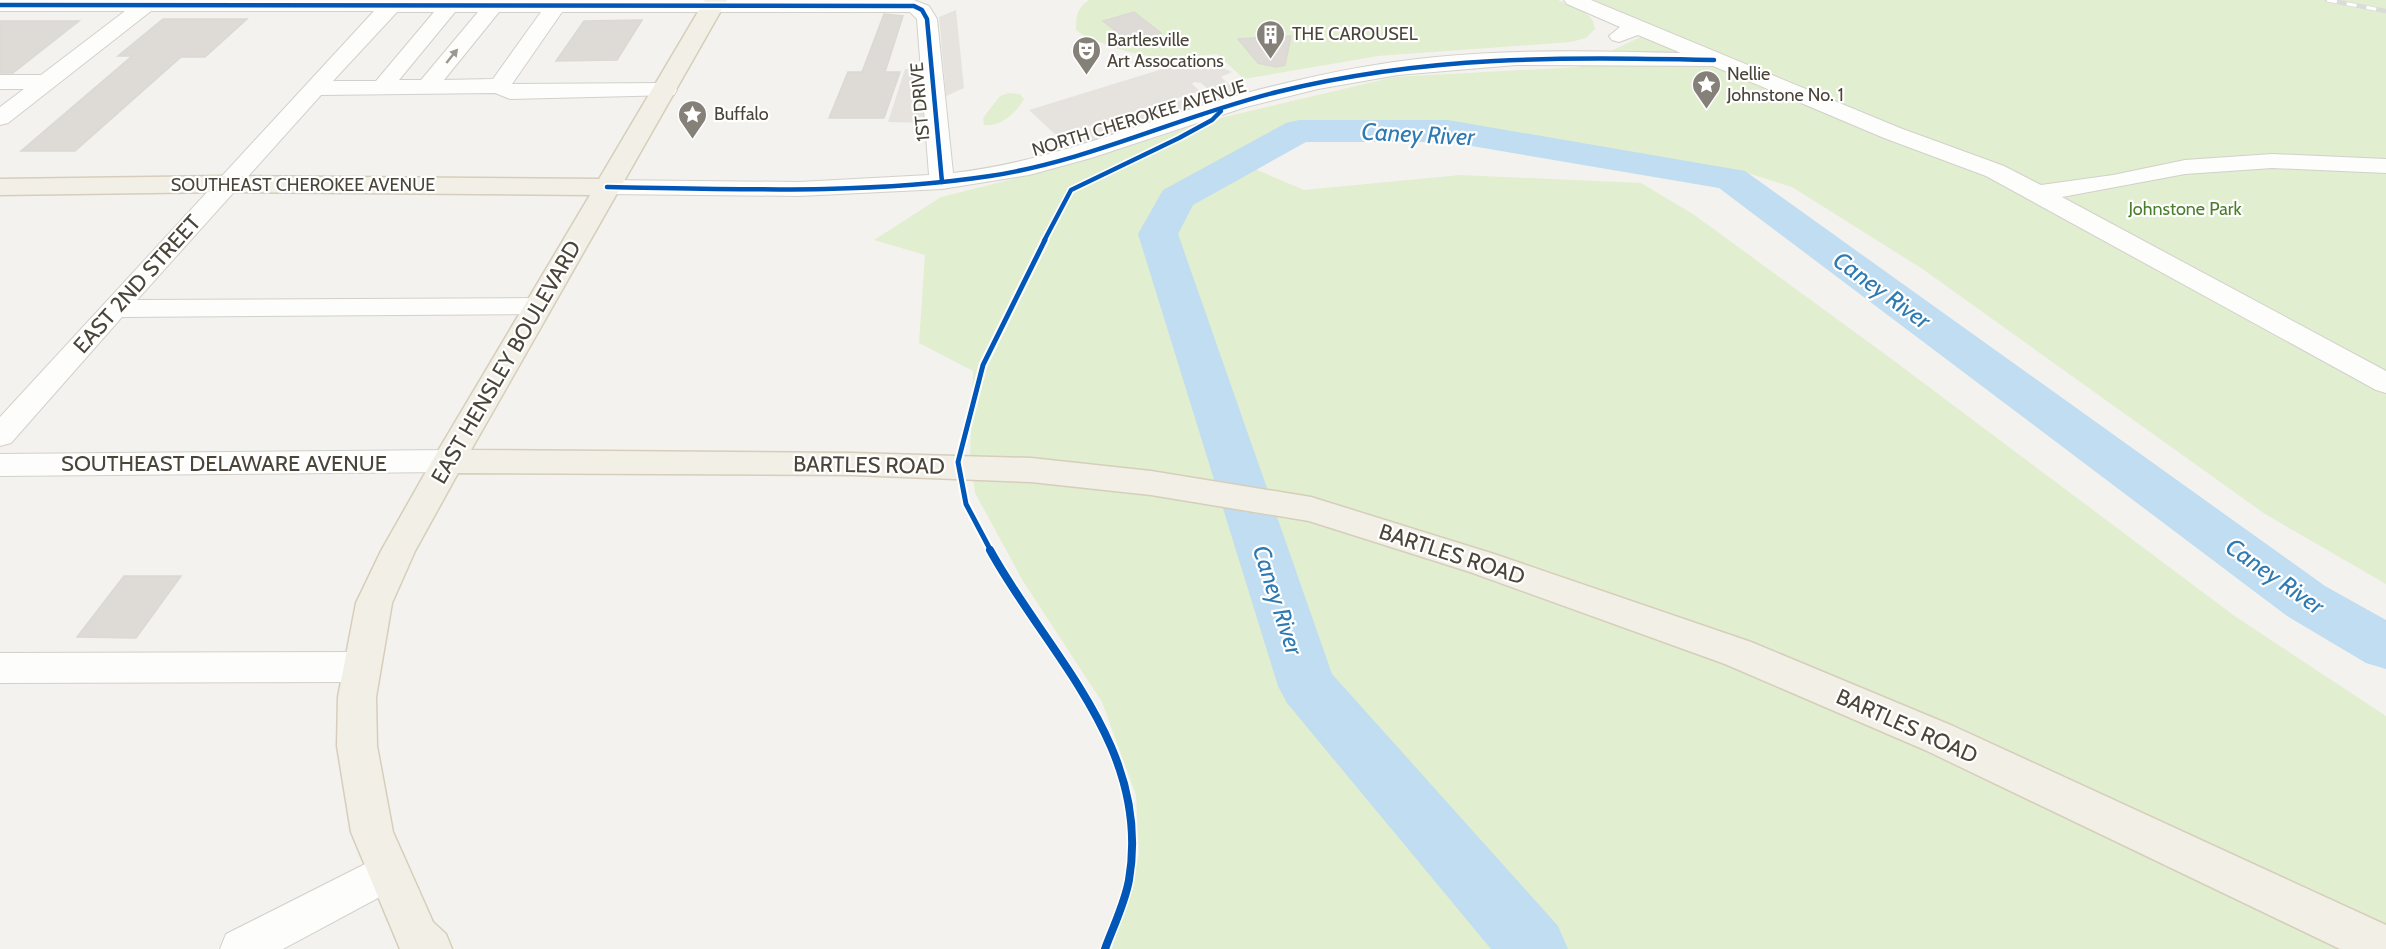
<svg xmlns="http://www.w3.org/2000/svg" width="2386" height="949" font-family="Cabin,sans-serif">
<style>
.green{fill:#e1eecf}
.parking{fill:#e6e3df}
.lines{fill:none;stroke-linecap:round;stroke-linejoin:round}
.river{fill:#c0ddf1;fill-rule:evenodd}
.building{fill:#dedbd6;stroke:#dcd9d4;stroke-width:1.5}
.minor-casing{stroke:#d2d0cb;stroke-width:2}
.major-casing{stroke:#d6cebb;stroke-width:3}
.minor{fill:#fdfdfc;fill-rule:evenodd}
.major{fill:#f2efe6;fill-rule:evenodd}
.rail-casing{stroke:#dbdbda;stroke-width:4.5}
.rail{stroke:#fff;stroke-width:3;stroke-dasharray:10;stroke-linecap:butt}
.cycleway-far2-casing{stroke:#fff;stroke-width:8}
.cycleway-far1-casing{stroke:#fff;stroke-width:9}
.cycleway-casing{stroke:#fff;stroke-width:11}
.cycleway-far2{stroke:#0057b8;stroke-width:4.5}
.cycleway-far1{stroke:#0057b8;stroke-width:5}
.cycleway{stroke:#0057b8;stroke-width:8}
.oneway{fill:#9b9791}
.labels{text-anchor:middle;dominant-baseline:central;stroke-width:4.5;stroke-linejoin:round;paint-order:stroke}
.far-poi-label{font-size:18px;fill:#4b4439;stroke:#fff;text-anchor:start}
.far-street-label{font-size:18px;fill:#4b4439;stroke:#fff}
.far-park-label{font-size:18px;fill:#4a7f2a;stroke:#fff}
.street-label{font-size:22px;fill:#4b4439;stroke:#fff}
.water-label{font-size:24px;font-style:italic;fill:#2e7ab2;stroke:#fff}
</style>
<rect width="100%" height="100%" fill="#f4f2ee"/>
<!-- green -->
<g class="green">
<path d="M1089 0H1558C1571 6 1595 12 1595 29L1586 38 1571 42 1378 56 1244 79 1217 54C1174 58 1151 61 1110 46 1098 41 1086 38 1076 30 1076 16 1077 8 1089 0Z"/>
<path d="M1594 0H2386V584L2265 514 1921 268 1792 187 1744 172 1437 122 1287 124 1227 157 1304 190 1460 175 1641 183 1693 214 1897 363 2236 617 2386 716V949H1112L1139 855 1136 795 1102 702 1023 581 975 493 970 456 973 371 919 343 925 255 874 240 941 197 1077 163 1212 120 1394 77 1578 67 1657 29Z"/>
<path d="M1009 93 1020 94 1024 99C1016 113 1001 127 984 125L983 118 1000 96Z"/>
</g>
<!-- parking -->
<g class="parking">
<path d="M956 10 964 88 946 96 939 17Z"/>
<path d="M1192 61 1216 65 1232 72 1221 77 1239 94 1079 145 1087 130 1198 95H1206V102L1214 100 1216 96 1201 83 1194 82 1192 84 1200 91 1057 136 1029 110 1172 66 1185 69Z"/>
<path d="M905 69H921L924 123 888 122Z"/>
</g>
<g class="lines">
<!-- river -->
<path class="river" d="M1299 120H1448L1745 171 2325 586 2386 620V669L2366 663 2287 616 1719 188 1448 142H1306L1193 205 1178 234 1332 674 1558 926 1568 949H1491L1287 703 1278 686 1138 234 1163 190 1286 123Z"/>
</g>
<!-- building -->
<g class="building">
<path d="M1134 12 1161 33 1130 42 1103 21Z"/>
<path d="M884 14 903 16 885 72H900L884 118H829L848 72H862Z"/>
<path d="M163 19H247L205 57H181L75 151H21L132 56H118Z"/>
<path d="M642 20 617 60 556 61 584 21Z"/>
<path d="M0 21H79L13 73H0Z"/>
<path d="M1291 36 1285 65 1276 67 1258 63 1238 39Z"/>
<path d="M124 576H181L136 638 77 637Z"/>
</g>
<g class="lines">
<defs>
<g id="minor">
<path d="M0 0H914L929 6 937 19 953 173C1058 161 1149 118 1250 92 1311 76 1373 63 1436 57 1517 49 1599 51 1681 53L1638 35 1619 42 1612 40 1609 36 1620 27 1567 4 1564 0H1591L1900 128 2004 166 2041 185 2113 175 2185 160 2272 154 2386 159V173L2272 168 2185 174 2062 197 2386 371V393L2376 390 1986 176 1884 138 1713 66 1516 65 1398 75 1318 89 1246 107 1091 158 1029 175 942 189 799 196 607 194 598 192 595 187 598 182 607 180 799 182 929 175 917 19 910 12H562L512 84 666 83 674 85 677 90 674 95 510 99 495 93 321 95 137 300 537 298 547 300 551 306 547 312 537 314 122 317 11 443 0 446V417L374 11H151L8 123 0 125V107L24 89H0V75H41L125 11H0ZM397 12H434L376 81H333ZM455 12H478L421 80H399ZM499 12H541L493 79 444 80Z"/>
<path d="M448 450 459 453 464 461 459 469 448 472 0 476V454Z"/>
<path d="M362 652 375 657 380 667 375 677 362 682 0 683V653Z"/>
<path d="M389 852 404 858 410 871 404 884 283 949H220L226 934Z"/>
</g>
<path id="major" d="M705 0H727L471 450 853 453 1031 458 1151 471 1311 497 1494 554 1751 642 1953 726 2386 925V949H2340L1925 750 1725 664 1470 572 1309 521 1151 495 1031 482 853 475 458 473 415 551 392 603 376 697 377 746 393 832 433 922 446 934 452 949H400L351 832 337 746 338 697 356 603 381 551 432 461 590 195 226 192 0 195V179L226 176 599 179Z"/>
</defs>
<!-- minor casing -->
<use href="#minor" class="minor-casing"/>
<!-- major casing -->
<use href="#major" class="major-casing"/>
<!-- minor -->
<use href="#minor" class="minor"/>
<!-- major -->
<use href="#major" class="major"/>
<defs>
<path id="rail" d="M2327 0 2386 11"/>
</defs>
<!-- rail casing -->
<use href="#rail" class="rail-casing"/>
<!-- rail -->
<use href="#rail" class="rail"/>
<defs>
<g id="cycleway-far2">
<path d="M0 5 914 6 922 10 927 19 942 182"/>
<path d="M607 187C734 189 864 195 990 176 1089 161 1180 116 1277 92 1428 55 1560 57 1714 60"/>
<path d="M1044 241 1071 190 1179 138 1212 120 1221 111"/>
</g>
<path id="cycleway-far1" d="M991 551 966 504 958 462 983 365 1045 240"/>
<path id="cycleway" d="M990 550C1047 654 1152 747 1129 880 1125 903 1113 927 1105 949"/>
</defs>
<!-- cycleway-far2 casing -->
<use href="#cycleway-far2" class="cycleway-far2-casing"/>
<!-- cycleway-far1 casing -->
<use href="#cycleway-far1" class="cycleway-far1-casing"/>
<!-- cycleway casing -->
<use href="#cycleway" class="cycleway-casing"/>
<!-- cycleway-far2 -->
<use href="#cycleway-far2" class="cycleway-far2"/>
<!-- cycleway-far1 -->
<use href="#cycleway-far1" class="cycleway-far1"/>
<!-- cycleway -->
<use href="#cycleway" class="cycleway"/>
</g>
<!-- one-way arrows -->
<defs><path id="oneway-solid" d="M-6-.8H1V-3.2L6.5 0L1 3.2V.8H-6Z" transform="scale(1.5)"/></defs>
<use class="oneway" href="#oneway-solid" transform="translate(452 56) rotate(-51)"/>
<!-- icons -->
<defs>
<symbol id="building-pin" viewBox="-11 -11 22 30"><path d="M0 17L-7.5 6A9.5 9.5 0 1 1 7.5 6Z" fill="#868178" stroke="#fff"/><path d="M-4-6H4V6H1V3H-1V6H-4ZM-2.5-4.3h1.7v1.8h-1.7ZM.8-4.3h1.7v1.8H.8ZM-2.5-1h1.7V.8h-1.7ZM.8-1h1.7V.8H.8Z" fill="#fff"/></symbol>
<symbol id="theatre-pin" viewBox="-11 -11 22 30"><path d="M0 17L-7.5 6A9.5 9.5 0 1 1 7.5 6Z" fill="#868178" stroke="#fff"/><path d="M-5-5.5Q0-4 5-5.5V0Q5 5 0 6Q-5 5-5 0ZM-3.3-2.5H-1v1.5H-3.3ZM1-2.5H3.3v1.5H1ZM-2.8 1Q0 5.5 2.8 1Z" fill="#fff"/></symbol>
<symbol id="sight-pin" viewBox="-11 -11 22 30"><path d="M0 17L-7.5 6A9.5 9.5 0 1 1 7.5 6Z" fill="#868178" stroke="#fff"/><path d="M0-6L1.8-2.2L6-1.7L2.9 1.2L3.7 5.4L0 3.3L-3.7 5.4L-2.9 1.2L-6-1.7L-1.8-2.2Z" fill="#fff"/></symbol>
</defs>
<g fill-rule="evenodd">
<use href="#building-pin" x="1254" y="18" width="33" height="45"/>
<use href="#theatre-pin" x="1070" y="34" width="33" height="45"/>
<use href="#sight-pin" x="1690" y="68" width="33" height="45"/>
<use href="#sight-pin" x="676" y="98" width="33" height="45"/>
</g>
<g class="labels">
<!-- far-poi labels -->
<g class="far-poi-label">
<text x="1292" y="34">THE CAROUSEL</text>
<text x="1107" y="40">Bartlesville<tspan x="1107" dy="21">Art Assocations</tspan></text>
<text x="1727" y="74">Nellie<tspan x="1727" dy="21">Johnstone No. 1</tspan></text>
<text x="714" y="114">Buffalo</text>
</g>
<!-- far-street labels -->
<g class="far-street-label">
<text transform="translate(920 102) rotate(-95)">1ST DRIVE</text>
<text transform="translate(1139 118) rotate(-17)">NORTH CHEROKEE AVENUE</text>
<text x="303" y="185">SOUTHEAST CHEROKEE AVENUE</text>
</g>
<!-- far-park labels -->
<g class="far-park-label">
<text x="2185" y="209">Johnstone Park</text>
</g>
<!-- street labels -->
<g class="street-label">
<text transform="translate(137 284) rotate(-48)">EAST 2ND STREET</text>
<text transform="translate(506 362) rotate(-60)">EAST HENSLEY BOULEVARD</text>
<text x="224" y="463">SOUTHEAST DELAWARE AVENUE</text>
<text transform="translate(869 465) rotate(1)">BARTLES ROAD</text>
<text transform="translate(1452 554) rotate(18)">BARTLES ROAD</text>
<text transform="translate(1907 726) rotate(24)">BARTLES ROAD</text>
</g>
<!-- water labels -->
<g class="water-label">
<text transform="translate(1418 134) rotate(3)">Caney River</text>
<text transform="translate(1882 290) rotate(36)">Caney River</text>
<text transform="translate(2275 576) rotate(35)">Caney River</text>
<text transform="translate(1278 600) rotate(72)">Caney River</text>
</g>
</g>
</svg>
